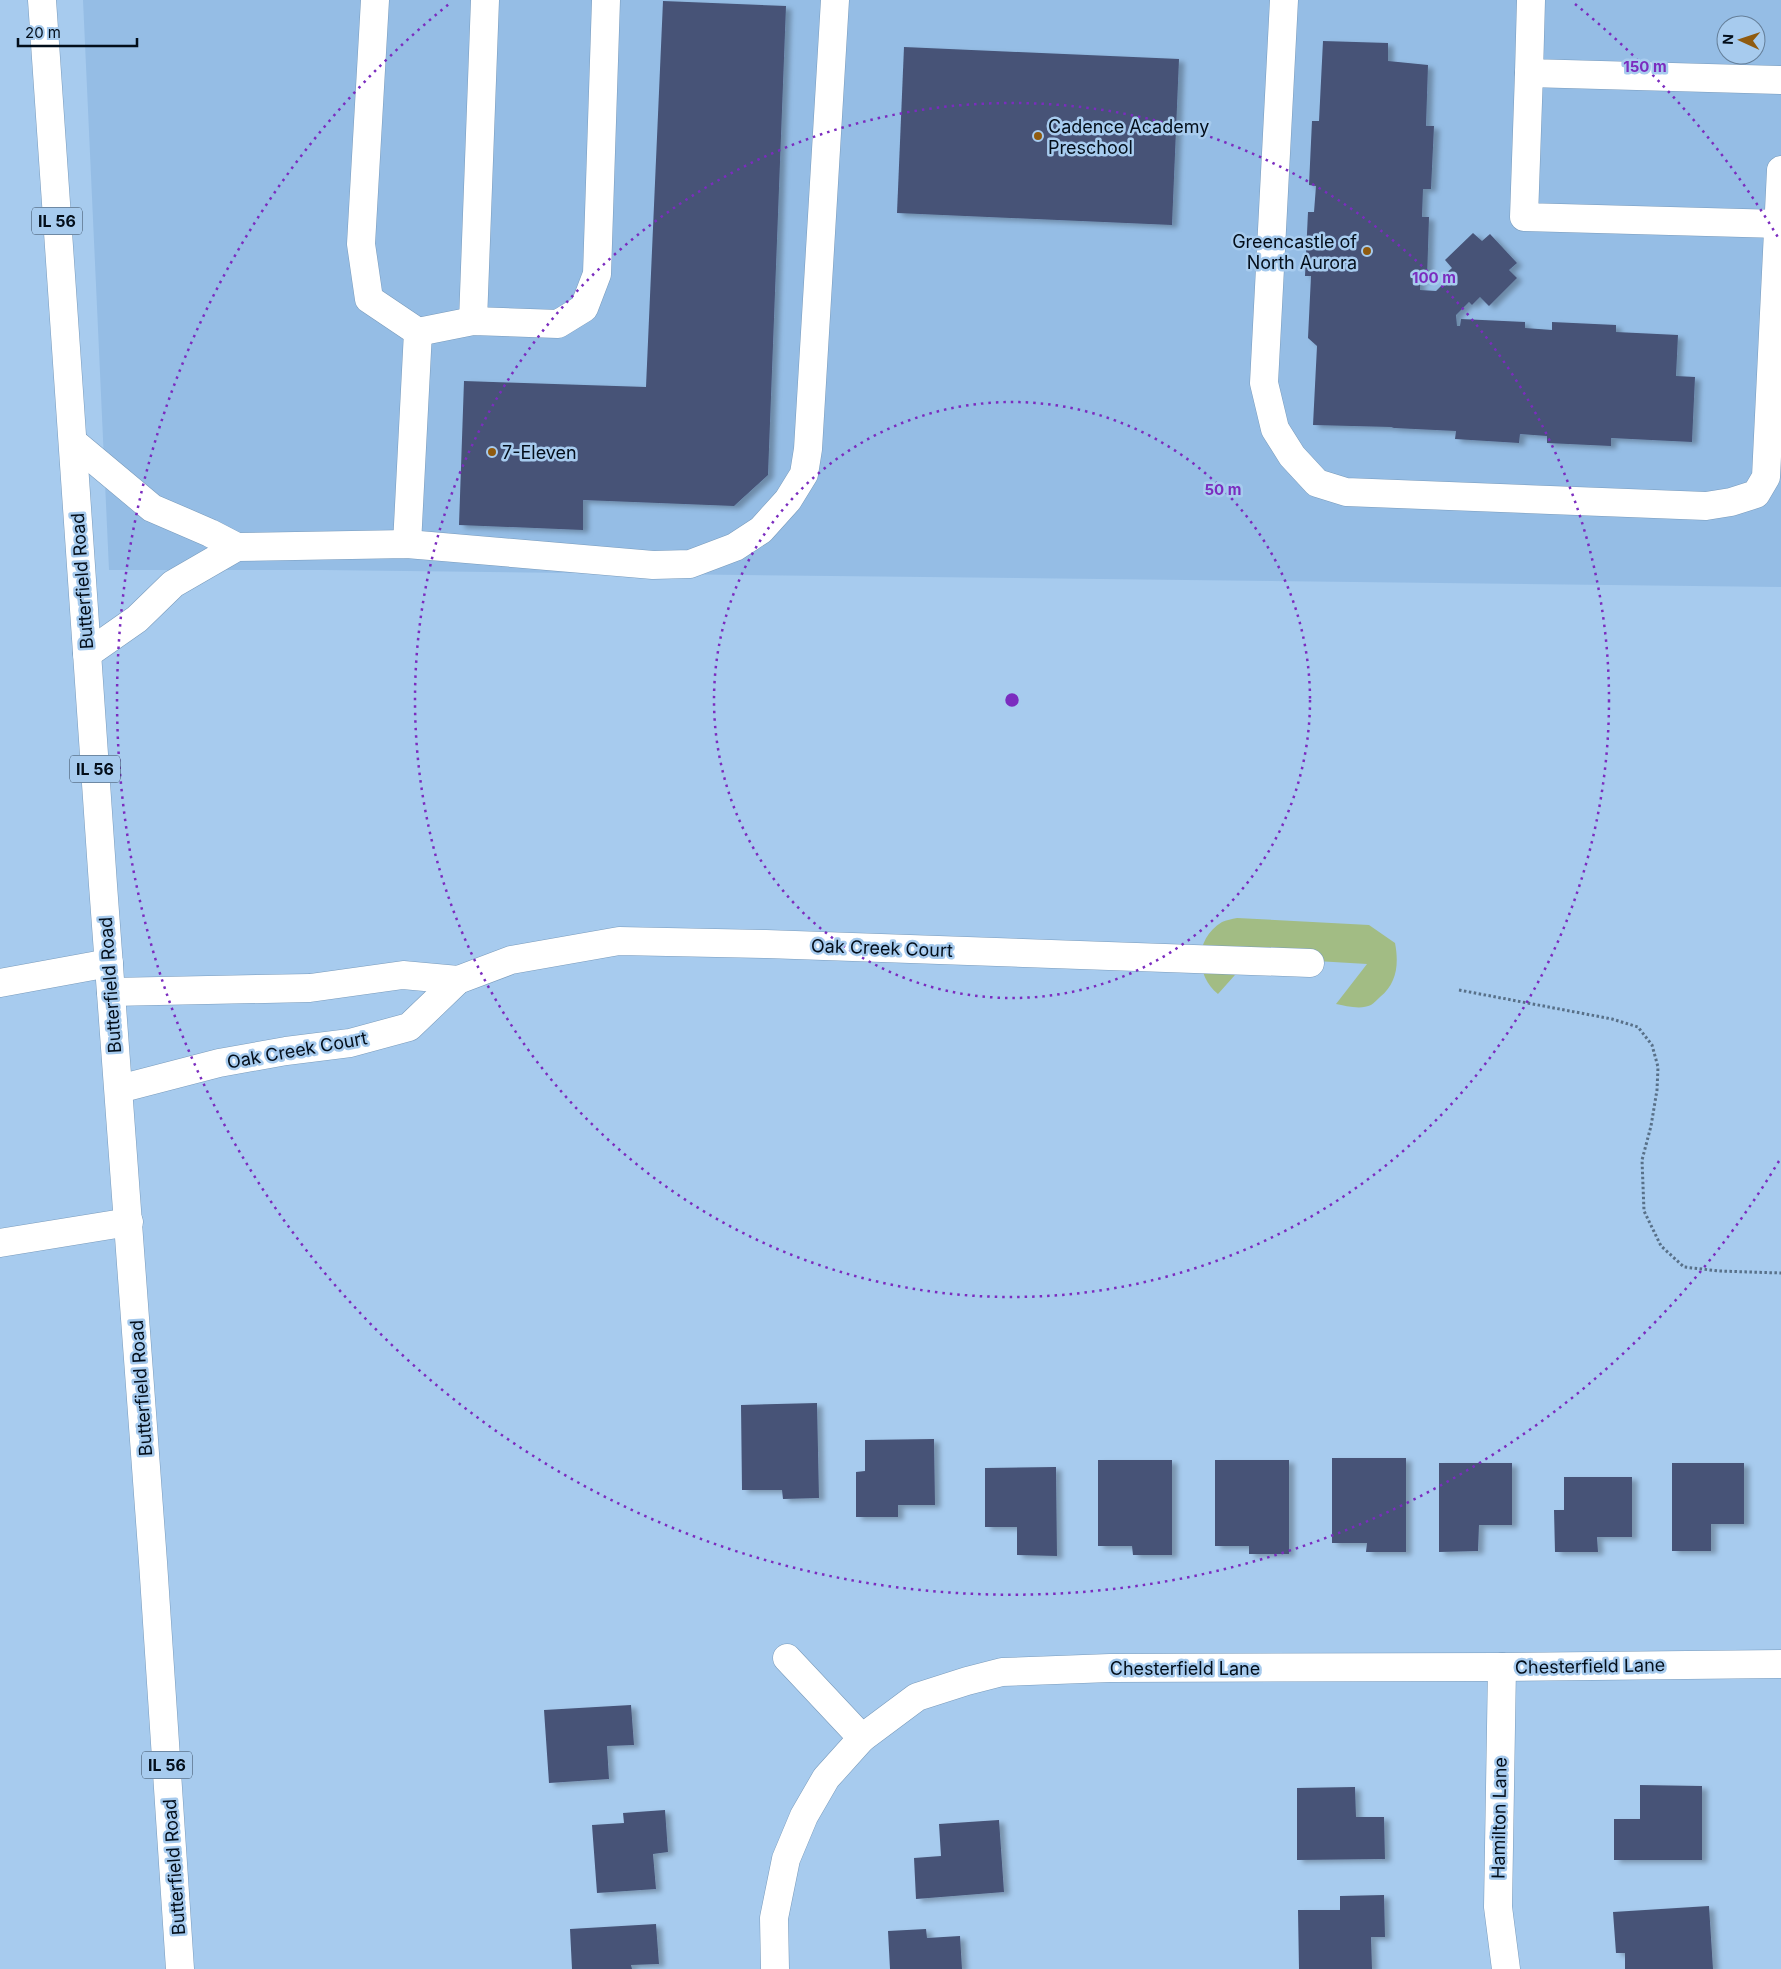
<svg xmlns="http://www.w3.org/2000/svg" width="1781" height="1969" font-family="Inter,sans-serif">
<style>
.built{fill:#95bde5;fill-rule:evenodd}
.green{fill:#a2bc84}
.building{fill:#465377;filter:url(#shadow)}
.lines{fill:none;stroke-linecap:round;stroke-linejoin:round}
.minor-casing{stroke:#799bbc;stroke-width:29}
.major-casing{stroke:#799bbc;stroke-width:29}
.path{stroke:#587088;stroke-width:3;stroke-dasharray:2.5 2.5;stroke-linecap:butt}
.minor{stroke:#fff;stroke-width:28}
.major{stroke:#fff;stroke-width:28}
.ring{fill:none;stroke:#7b2cbf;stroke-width:2.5;stroke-dasharray:2.5 5}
.poi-dot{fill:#905b0f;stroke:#a7cbee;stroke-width:2}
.labels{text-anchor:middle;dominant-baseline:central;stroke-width:5;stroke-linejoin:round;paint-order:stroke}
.shield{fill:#a7cbee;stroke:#34475a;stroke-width:1}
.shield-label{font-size:16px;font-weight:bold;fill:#030e1a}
.poi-label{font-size:18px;fill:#030e1a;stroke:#a7cbee;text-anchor:start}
.street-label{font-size:18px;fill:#030e1a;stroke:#a7cbee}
.centre{fill:#7b2cbf;stroke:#a7cbee;stroke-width:2.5}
.ring-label{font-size:15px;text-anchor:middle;font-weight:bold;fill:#7b2cbf;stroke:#a7cbee;stroke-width:5;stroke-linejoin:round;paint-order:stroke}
</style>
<defs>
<filter id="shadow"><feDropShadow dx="5.5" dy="3" stdDeviation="2.5" flood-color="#0004"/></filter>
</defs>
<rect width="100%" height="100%" fill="#a7cbee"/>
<!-- built -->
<path class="built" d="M83 0H1781V587L322 570H109ZM1726 25H1756V55H1726Z"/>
<!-- green -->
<path class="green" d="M1237 918 1369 925 1395 943C1399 964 1397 983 1380 997 1378 999 1374 1003 1371 1005 1361 1010 1346 1006 1336 1004L1367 964 1251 957 1218 994C1195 975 1194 939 1222 922 1226 920 1232 919 1237 918Z"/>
<!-- building -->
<g class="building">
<path d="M663 1 786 6 768 475 734 506 583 500V530L459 525 464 381 646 387Z"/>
<path d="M1323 41 1388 43V61L1428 65 1426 126H1434L1431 189H1423L1422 217H1429L1427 280 1420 279V290L1436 291 1448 279 1444 275 1452 268 1445 260 1473 233 1482 241 1490 234 1517 263 1509 270 1517 278 1489 306 1480 297 1472 305 1469 302 1456 315 1457 326H1460L1461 319 1525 322V328L1552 330V322L1616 325V332L1678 335 1676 376 1695 377 1692 442 1611 438V446L1547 443V436L1520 434 1519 443 1455 439 1456 431 1394 428 1391 427 1313 425 1317 346 1308 338 1311 276H1305L1308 212H1314L1316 186 1309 185 1312 121H1319Z"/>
<path d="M904 47 1179 59 1172 225 897 213Z"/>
<path d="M817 1403 819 1498 783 1499 782 1490H742L741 1405Z"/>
<path d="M934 1439 935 1505H898V1517H856V1472L865 1471V1440Z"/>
<path d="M1332 1458H1406V1552H1366L1367 1543H1332Z"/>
<path d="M1098 1460H1172V1555H1133L1132 1546H1098Z"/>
<path d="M1215 1460H1289V1554H1249V1546H1215Z"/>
<path d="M1439 1463H1512V1525H1479L1478 1551 1439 1552Z"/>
<path d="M1672 1463H1744V1524H1711V1551H1672Z"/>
<path d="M1056 1467 1057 1556 1017 1555V1527H985V1468Z"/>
<path d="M1564 1477H1632V1537H1597L1598 1552H1555L1554 1510H1564Z"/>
<path d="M631 1705 634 1745 607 1746 609 1779 549 1783 544 1710Z"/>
<path d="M1640 1785 1702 1786V1860H1614V1819H1640Z"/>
<path d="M1355 1787 1356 1817H1384L1385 1859 1297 1860V1788Z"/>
<path d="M665 1810 668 1852 653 1854 656 1889 597 1893 592 1825 624 1823 623 1813Z"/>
<path d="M999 1820 1004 1892 916 1899 914 1858 941 1856 939 1824Z"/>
<path d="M1384 1895 1385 1937H1371L1372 1969H1299L1298 1910H1340V1896Z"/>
<path d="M1709 1906 1713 1969H1625V1953H1616L1613 1912Z"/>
<path d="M656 1924 659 1964 631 1965 632 1969H572L570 1929Z"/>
<path d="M926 1929 927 1938 960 1936 962 1969H890L888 1931Z"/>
</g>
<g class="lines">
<defs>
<g id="minor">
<path d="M375 0 361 244 369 299 418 332 407 544"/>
<path d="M1284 0 1264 383 1275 429 1292 456 1317 483 1346 492 1706 506 1731 502 1756 494 1766 477 1781 170"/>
<path d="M1531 0 1529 73 1781 80"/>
<path d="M1529 73 1524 217 1779 224"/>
<path d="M473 321 485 0"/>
<path d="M418 332 473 321 558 324 584 308 597 274 606 0"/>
<path d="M73 442 152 508 210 533 237 547"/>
<path d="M87 654 137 619 173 584 237 547 407 544 653 565 690 564 735 547 761 530 788 500 804 474 808 449 835 0"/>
<path d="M0 983 109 963"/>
<path d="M111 992 310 988 403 975 458 980"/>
<path d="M119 1089 219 1063 286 1051 350 1043 409 1027 458 980 511 960 619 941 766 944 1310 963"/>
<path d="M0 1243 129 1222"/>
<path d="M787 1658 862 1738"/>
<path d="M1502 1667 1498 1907 1506 1969"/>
<path d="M775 1969 774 1918 786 1859 804 1816 826 1778 862 1738 917 1697 967 1681 1002 1672 1110 1668 1502 1667 1781 1664"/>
</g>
<path id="major" d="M42 0 103 885 153 1562 180 1969"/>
</defs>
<!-- minor casing -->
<use href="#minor" class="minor-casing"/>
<!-- major casing -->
<use href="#major" class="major-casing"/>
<!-- path -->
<path class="path" d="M1459 990 1612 1019 1638 1027 1652 1045 1658 1067 1657 1090 1651 1126 1642 1160 1644 1211 1661 1246 1684 1267 1719 1271 1781 1273"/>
<!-- minor -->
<use href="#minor" class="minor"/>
<!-- major -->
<use href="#major" class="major"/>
</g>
<!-- distance rings -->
<g class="ring">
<circle cx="1012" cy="700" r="298"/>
<circle cx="1012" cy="700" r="597"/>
<path d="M1779 1161A895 895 0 1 1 449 4M1575 4A895 895 0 0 1 1779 239"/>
</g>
<!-- markers -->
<g class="poi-dot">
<circle cx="1038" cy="136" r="5"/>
<circle cx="1367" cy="251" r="5"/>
<circle cx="492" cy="452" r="5"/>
</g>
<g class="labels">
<!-- shield labels -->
<g class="shield">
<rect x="32" y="207.5" width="50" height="27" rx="4"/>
<rect x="70" y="755.5" width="50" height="27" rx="4"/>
<rect x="142" y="1751.5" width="50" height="27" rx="4"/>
</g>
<g class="shield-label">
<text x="57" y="221">IL 56</text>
<text x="95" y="769">IL 56</text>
<text x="167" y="1765">IL 56</text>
</g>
<!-- poi labels -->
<g class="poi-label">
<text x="1048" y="126">Cadence Academy<tspan x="1048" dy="21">Preschool</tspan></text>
<text x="1357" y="241" text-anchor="end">Greencastle of<tspan x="1357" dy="21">North Aurora</tspan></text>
<text x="502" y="452">7-Eleven</text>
</g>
<!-- street labels -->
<g class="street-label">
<text transform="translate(82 581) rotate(-94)">Butterfield Road</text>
<text transform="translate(882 948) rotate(2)">Oak Creek Court</text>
<text transform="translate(110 985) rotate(-94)">Butterfield Road</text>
<text transform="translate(297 1050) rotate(-10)">Oak Creek Court</text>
<text transform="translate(141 1388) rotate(-94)">Butterfield Road</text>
<text transform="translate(1590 1666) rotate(-1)">Chesterfield Lane</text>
<text x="1185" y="1668">Chesterfield Lane</text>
<text transform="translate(1499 1818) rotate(-89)">Hamilton Lane</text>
<text transform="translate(174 1867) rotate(-94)">Butterfield Road</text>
</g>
</g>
<circle cx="1012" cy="700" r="8" class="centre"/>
<g class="ring-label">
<text x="1645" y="72">150 m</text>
<text x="1434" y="283">100 m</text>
<text x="1223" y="495">50 m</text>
</g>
<!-- north arrow -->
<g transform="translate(1741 40) rotate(273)"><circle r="24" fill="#a7cbee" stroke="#657f99"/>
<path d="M0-4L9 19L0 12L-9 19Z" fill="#905b0f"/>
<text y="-8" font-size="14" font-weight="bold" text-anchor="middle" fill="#030e1a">N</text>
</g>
<!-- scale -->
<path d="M18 38v8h119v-8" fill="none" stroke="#030e1a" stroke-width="2.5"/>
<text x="25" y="38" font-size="15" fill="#030e1a" stroke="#a7cbee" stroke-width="4" paint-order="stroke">20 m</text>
</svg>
